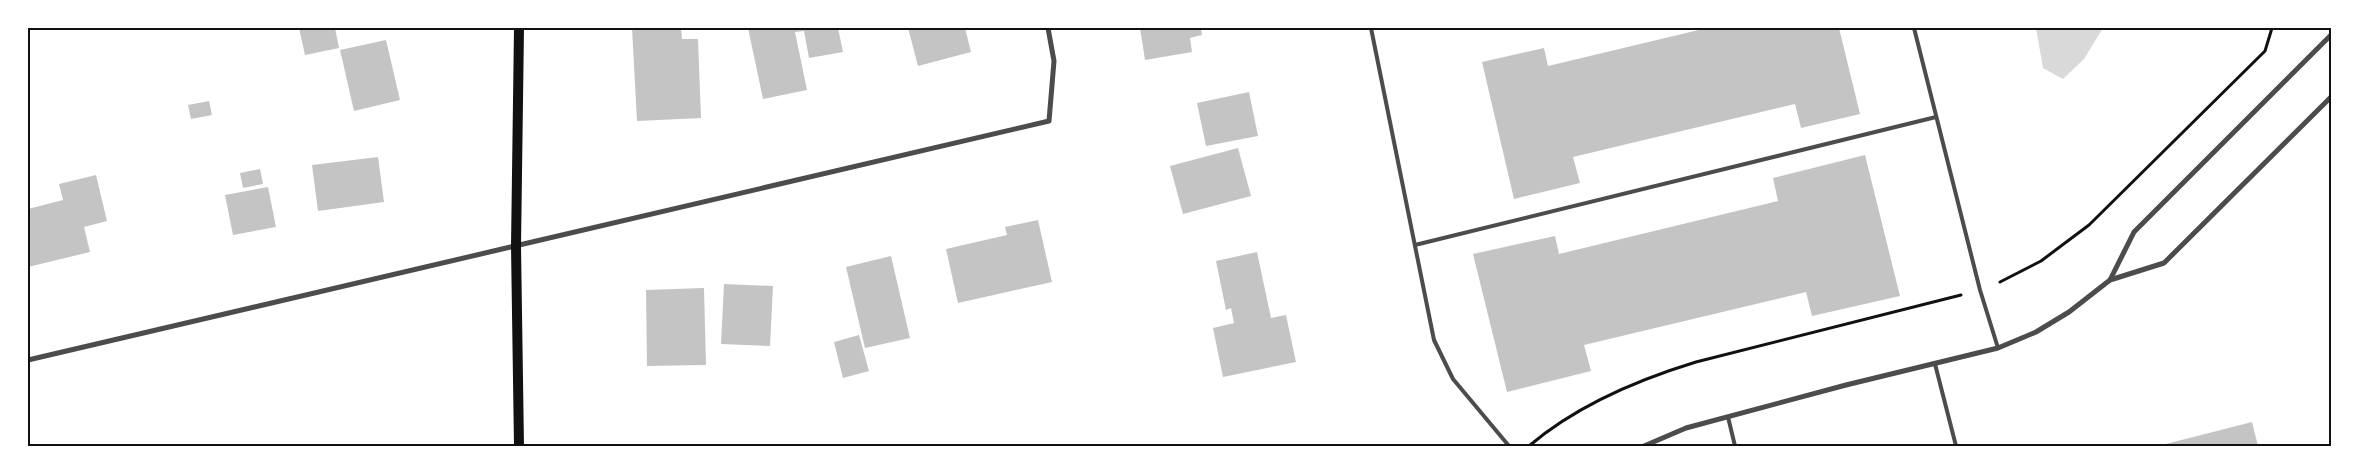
<svg xmlns="http://www.w3.org/2000/svg" width="2359" height="474" font-family="'DejaVu Sans',sans-serif">
<style>
.water{fill:#d9d9d9}
.building{fill:#c4c4c4}
.lines{fill:none;stroke-linecap:round;stroke-linejoin:round}
.path{stroke:#111;stroke-width:3}
.service{stroke:#4c4c4c;stroke-width:4}
.minor{stroke:#4c4c4c;stroke-width:5}
.secondary{stroke:#111;stroke-width:10}
.neatline{fill:none;stroke:#111;stroke-width:2}
</style>
<rect width="100%" height="100%" fill="#fff"/>
<!-- water -->
<path class="water" d="M2036 28H2103L2084 59 2063 79 2043 68Z"/>
<!-- building -->
<g class="building">
<path d="M299 28H335L339 48 305 55Z"/>
<path d="M632 28H681L682 39H698L701 118 637 121Z"/>
<path d="M748 28H838L843 52 809 58 804 31 795 32 807 90 763 99Z"/>
<path d="M908 28H965L971 52 918 66Z"/>
<path d="M1140 28H1201L1202 35 1190 38 1192 52 1145 60Z"/>
<path d="M1707 28H1839L1860 114 1801 128 1795 104 1573 157 1580 183 1514 199 1482 62 1544 48 1548 66Z"/>
<path d="M386 40 400 100 354 111 340 50Z"/>
<path d="M1249 92 1258 136 1206 146 1197 103Z"/>
<path d="M209 101 212 115 191 119 188 105Z"/>
<path d="M1238 148 1251 196 1183 214 1170 166Z"/>
<path d="M1865 155 1900 296 1812 316 1806 292 1584 345 1591 371 1507 392 1473 254 1555 236 1559 254 1778 201 1773 178Z"/>
<path d="M378 157 384 202 318 211 312 165Z"/>
<path d="M260 169 263 184 243 188 240 173Z"/>
<path d="M96 175 107 221 84 227 90 252 28 267V209L63 200 59 184Z"/>
<path d="M268 187 276 227 233 235 225 195Z"/>
<path d="M1038 220 1052 282 958 303 946 249 1007 235 1005 227Z"/>
<path d="M1257 252 1271 318 1286 315 1296 362 1223 377 1213 328 1234 323 1231 308 1226 310 1216 261Z"/>
<path d="M891 256 910 338 865 348 846 267Z"/>
<path d="M724 284 773 286 770 346 721 344Z"/>
<path d="M704 288 706 365 647 366 646 290Z"/>
<path d="M859 335 869 371 843 378 834 342Z"/>
<path d="M2252 422 2258 446H2158Z"/>
</g>
<g class="lines">
<!-- path -->
<g class="path">
<path d="M2000 282 2041 261 2089 225 2265 51 2272 28"/>
<path d="M1529 446C1577 405 1637 380 1696 362L1961 295"/>
</g>
<!-- service -->
<g class="service">
<path d="M1371 28 1434 340 1453 379 1509 446"/>
<path d="M1914 28 1980 290 1998 348"/>
<path d="M1415 245 1936 117"/>
<path d="M1935 364 1956 446"/>
<path d="M1728 417 1735 446"/>
</g>
<!-- minor -->
<g class="minor">
<path d="M2110 280 2134 232 2332 34"/>
<path d="M28 360 1049 121 1054 61 1048 28"/>
<path d="M1644 446 1686 428 1846 385 1998 348 2036 332 2069 312 2110 280 2164 263 2332 96"/>
</g>
<!-- secondary -->
<path class="secondary" d="M519 446 516 246 519 28"/>
</g>
<!-- border -->
<rect width="2359" height="474" fill="none" stroke="#ffffff" stroke-width="58"/>
<rect x="29" y="29" width="2301" height="416" class="neatline"/>
</svg>
